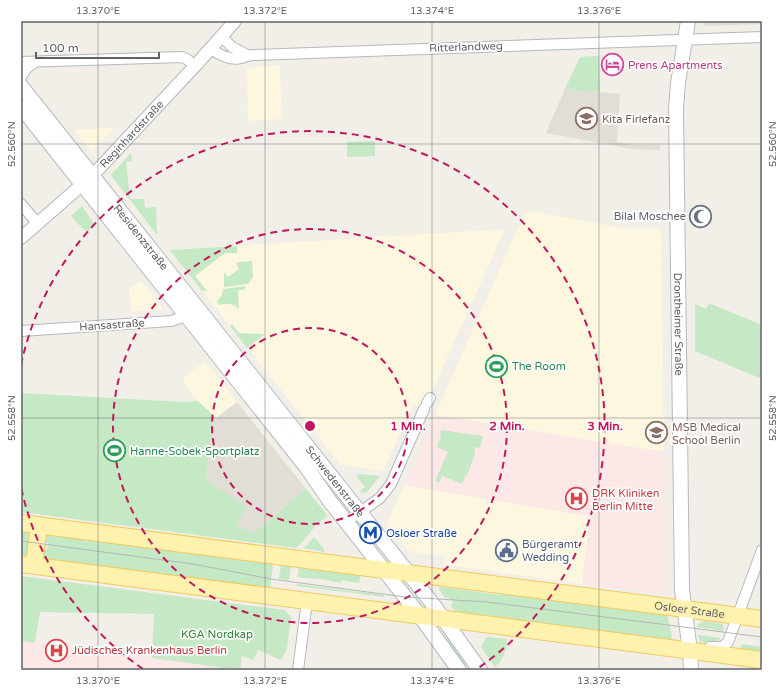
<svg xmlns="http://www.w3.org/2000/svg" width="783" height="691" font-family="'Varela Round',sans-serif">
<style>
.commercial{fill:#fef7e0}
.industrial{fill:#e0deda}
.education{fill:#e1ded6}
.medical{fill:#fce8e6}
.green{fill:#c5e8c5}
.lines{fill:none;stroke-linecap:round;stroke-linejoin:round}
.minor-casing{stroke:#b5b8bc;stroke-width:12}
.tertiary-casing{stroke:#b5b8bc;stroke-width:14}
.secondary-casing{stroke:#b6babf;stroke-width:16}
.primary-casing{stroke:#f2c960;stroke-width:18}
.minor{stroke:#fff;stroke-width:10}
.tertiary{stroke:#fff;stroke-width:12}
.secondary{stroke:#fff;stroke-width:14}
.primary{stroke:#fff2af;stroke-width:16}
.tram{stroke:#b6b7b8;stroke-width:1}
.ticks{fill:none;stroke:#5f6368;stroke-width:1;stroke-opacity:0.45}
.ring{fill:none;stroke:#c2185b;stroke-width:2;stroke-dasharray:7 5}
.labels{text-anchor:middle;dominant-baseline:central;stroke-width:3.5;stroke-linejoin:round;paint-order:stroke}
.street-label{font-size:11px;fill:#5f6368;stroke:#fff}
.hotel-label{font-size:11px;fill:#b23c85;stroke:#fff;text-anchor:start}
.education-label{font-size:11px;fill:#785e54;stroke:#fff;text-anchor:start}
.worship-label{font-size:11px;fill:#5b616d;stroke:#fff;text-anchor:end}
.leisure-label{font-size:11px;fill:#27864d;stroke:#fff;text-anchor:start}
.health-label{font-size:11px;fill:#be3a42;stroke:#fff;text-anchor:start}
.transit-label{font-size:11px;fill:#164399;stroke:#fff;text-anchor:start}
.service-label{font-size:11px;fill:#4e5e75;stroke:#fff;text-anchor:start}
.park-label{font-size:11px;fill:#348238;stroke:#fff}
.centre{fill:#c2185b;stroke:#fff;stroke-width:2}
.ring-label{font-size:12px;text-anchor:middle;font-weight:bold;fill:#c2185b;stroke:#fff;stroke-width:3.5;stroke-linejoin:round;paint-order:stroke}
.neatline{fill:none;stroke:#5f6368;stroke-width:1.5}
.ticks-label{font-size:10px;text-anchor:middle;fill:#5f6368}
</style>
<rect width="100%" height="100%" fill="#f1efe8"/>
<!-- commercial -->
<g class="commercial">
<path d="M280 66 282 119 248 121 247 67Z"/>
<path d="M108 128H114L92 152 74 130Z"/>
<path d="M526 210 626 229H661L664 452 435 415Z"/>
<path d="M505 229 424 409 413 404 383 471 341 465 170 250Z"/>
<path d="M141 281 150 292 163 309 131 312 129 288Z"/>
<path d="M205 361 237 402 216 418 198 401 184 384V377Z"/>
<path d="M404 485 591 517 582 584 445 565V556L416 553 408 550 387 523Z"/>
</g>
<!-- industrial -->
<path class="industrial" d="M701 21H762V24L705 26Z"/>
<!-- education -->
<g class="education">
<path d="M565 89 620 94 617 142 632 145H660V150L632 149 546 133Z"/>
<path d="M237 402 306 489 254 533 245 530 236 524 246 507 206 481 212 421Z"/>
</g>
<!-- medical -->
<g class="medical">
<path d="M435 415 664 452 665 594 582 584 590 516 404 485Z"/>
<path d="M21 641 152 658 240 670H21Z"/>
</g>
<!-- green -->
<g class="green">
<path d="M599 56 600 92 565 89 580 57Z"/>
<path d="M375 141V156L347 157V142Z"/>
<path d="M131 153 132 161 126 162 130 199H144L145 208 156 207 157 235 111 175Z"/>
<path d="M82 206 95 225 87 232 80 226 71 216Z"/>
<path d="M237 246V253H225L195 276 207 291H202L170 250Z"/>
<path d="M252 261 253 277 248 284 224 287V272L228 277 239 269 236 263 238 262Z"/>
<path d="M246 286 244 290H238L239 309C233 303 226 303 219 305L217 302 222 295 223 289Z"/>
<path d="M709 303 762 325V379L695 351V304L706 309Z"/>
<path d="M232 324 239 333 265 334 247 348 230 326Z"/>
<path d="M21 393 184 402 198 401 216 418 212 421 206 480 247 507 236 524 245 530 254 533 306 489 328 516 317 524 297 548 21 512Z"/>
<path d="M441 430 483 436 480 448 476 447 474 452 475 453 467 476H465L462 484 442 476 439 483 435 481 448 452 437 447 441 437 440 436Z"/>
<path d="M360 474 380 476 367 492 362 493 360 491 365 487 356 476Z"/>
<path d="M21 528 30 529V557L21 559Z"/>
<path d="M46 534 270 561 273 566 270 587 266 590 42 561 40 549 47 550 48 543 41 542Z"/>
<path d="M314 537 324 549V552L304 548Z"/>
<path d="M285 563 291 564 289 580 279 579 281 566Z"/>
<path d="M299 565 361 573 359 583 342 580 341 583 316 578V579L298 577Z"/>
<path d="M21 576 284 610 291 617 287 648 281 660 258 650 253 660 242 656 240 670 152 658 154 614 40 612 35 643 21 641Z"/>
<path d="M297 584 384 595V597L297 586Z"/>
<path d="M443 587 499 595 516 593 667 612 673 642 458 615 450 605H452L453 600H450V598H445L438 588Z"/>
<path d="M705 621 722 624 724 626 723 631 697 627 698 624Z"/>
<path d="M698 635 720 638 717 643 715 644 700 642Z"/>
<path d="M487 637 507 639C506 651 504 659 495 667L481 647Z"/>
<path d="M444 638H451L468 664 463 665Z"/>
<path d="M742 644 762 647V655L739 652Z"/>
</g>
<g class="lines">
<defs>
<g id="minor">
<path d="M221 36 232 47 247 55"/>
<path d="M210 49C219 54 230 61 241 58 246 57 248 55 254 55L762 37"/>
<path d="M21 62 182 57 188 60 195 66"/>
<path d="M21 77 27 68 35 62"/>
<path d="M21 204 38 224"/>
<path d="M21 331 171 321 192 314"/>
<path d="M427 403 430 398"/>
<path d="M346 522 380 498 391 484 424 409"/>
<path d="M710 647H722L728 642 762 550"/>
<path d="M298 670 307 601"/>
</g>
<g id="tertiary">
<path id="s1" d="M21 238 93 175 195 66 235 21"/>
</g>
<g id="secondary">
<path id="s2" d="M688 21 678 83 676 109 682 590 690 651 691 670"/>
<path id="s3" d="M21 86 432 603 480 670"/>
<path d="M21 107 307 468 329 500 420 616 459 670"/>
</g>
<g id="primary">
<path id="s4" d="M21 523 762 619"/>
<path d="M21 564 762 660"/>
<path d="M34 565 39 525"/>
</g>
</defs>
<!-- minor casing -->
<use href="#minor" class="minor-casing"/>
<!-- tertiary casing -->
<use href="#tertiary" class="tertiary-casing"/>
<!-- secondary casing -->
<use href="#secondary" class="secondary-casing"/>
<!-- primary casing -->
<use href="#primary" class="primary-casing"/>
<!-- minor -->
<use href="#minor" class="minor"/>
<!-- tertiary -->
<use href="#tertiary" class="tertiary"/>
<!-- secondary -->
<use href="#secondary" class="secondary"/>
<!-- primary -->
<use href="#primary" class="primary"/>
<!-- tram -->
<path class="tram" d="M21 541 193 564 271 579 405 597 487 602 762 637"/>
</g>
<!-- ticks -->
<path class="ticks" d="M98 21V670M265 21V670M432 21V670M599 21V670M21 144H762M21 418H762"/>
<!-- distance rings -->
<g class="ring">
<circle cx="310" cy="426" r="98"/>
<circle cx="310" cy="426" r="197"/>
<path d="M143 669A295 295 0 0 1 21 487M21 365A295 295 0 1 1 477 669"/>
</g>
<!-- icons -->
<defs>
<symbol id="hotel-ring" viewBox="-11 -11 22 22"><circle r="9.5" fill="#fff" stroke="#d1479c" stroke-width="1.5"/><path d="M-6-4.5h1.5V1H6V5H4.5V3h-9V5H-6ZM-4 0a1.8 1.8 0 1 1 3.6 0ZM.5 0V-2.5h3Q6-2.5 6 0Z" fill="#d1479c"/></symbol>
<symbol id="school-ring" viewBox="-11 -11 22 22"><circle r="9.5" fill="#fff" stroke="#8d6e63" stroke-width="1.5"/><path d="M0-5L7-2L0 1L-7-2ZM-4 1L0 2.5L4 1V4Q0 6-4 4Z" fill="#8d6e63"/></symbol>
<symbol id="mosque-ring" viewBox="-11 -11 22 22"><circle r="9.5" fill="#fff" stroke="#6b7280" stroke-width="1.5"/><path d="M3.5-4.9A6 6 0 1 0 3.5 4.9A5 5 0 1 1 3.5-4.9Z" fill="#6b7280"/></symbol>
<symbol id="stadium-ring" viewBox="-11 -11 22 22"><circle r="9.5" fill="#fff" stroke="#2e9e5b" stroke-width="1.5"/><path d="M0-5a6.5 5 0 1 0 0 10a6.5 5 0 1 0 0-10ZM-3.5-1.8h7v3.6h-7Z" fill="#2e9e5b"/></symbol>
<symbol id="university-ring" viewBox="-11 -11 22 22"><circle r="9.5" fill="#fff" stroke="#8d6e63" stroke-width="1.5"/><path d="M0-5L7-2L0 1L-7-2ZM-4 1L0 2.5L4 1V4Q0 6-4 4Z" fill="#8d6e63"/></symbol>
<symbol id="hospital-ring" viewBox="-11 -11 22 22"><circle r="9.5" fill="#fff" stroke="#e0444e" stroke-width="1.5"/><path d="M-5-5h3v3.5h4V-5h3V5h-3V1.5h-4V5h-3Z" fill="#e0444e"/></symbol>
<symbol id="metro-ring" viewBox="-11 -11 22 22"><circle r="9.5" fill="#fff" stroke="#1a4fb4" stroke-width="1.5"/><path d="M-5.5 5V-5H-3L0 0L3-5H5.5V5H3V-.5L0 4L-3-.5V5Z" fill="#1a4fb4"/></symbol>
<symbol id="civic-ring" viewBox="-11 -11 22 22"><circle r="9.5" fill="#fff" stroke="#5c6f8a" stroke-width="1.5"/><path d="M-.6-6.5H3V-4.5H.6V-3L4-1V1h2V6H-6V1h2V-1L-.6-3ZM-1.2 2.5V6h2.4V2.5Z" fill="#5c6f8a"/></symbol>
</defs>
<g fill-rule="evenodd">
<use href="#hotel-ring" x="600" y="52" width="25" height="25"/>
<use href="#school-ring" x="574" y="106" width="25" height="25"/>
<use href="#mosque-ring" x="688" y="204" width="25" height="25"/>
<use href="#stadium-ring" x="484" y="354" width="25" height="25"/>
<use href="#university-ring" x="644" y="420" width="25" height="25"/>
<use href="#stadium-ring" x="102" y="438" width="25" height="25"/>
<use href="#hospital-ring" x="564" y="486" width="25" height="25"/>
<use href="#metro-ring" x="358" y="520" width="25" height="25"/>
<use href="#civic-ring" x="494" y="538" width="25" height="25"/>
<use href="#hospital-ring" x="44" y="638" width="25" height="25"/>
</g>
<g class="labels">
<!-- street labels -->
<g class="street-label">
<text transform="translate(466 47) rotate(-2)">Ritterlandweg</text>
<text stroke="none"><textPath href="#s1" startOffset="152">Reginhardstraße</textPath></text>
<text stroke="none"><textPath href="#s3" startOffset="193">Residenzstraße</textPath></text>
<text stroke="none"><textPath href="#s2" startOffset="304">Drontheimer Straße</textPath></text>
<text transform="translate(112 325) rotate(-4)">Hansastraße</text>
<text stroke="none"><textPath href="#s3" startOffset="505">Schwedenstraße</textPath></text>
<text stroke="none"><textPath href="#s4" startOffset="674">Osloer Straße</textPath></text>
</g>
<!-- hotel labels -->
<g class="hotel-label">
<text x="628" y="65">Prens Apartments</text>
</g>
<!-- education labels -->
<g class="education-label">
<text x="602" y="119">Kita Firlefanz</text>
<text x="672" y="427">MSB Medical<tspan x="672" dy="13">School Berlin</tspan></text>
</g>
<!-- worship labels -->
<g class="worship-label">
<text x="686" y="216">Bilal Moschee</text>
</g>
<!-- leisure labels -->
<g class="leisure-label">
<text x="512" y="366">The Room</text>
<text x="130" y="451">Hanne-Sobek-Sportplatz</text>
</g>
<!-- health labels -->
<g class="health-label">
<text x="592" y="493">DRK Kliniken<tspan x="592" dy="13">Berlin Mitte</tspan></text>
<text x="72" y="650">Jüdisches Krankenhaus Berlin</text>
</g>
<!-- transit labels -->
<g class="transit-label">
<text x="386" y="533">Osloer Straße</text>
</g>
<!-- service labels -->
<g class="service-label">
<text x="522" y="544">Bürgeramt<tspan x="522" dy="13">Wedding</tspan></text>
</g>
<!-- park labels -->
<g class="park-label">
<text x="217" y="634">KGA Nordkap</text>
</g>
</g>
<circle cx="310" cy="426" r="6" class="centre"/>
<g class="ring-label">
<text x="408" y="430">1 Min.</text>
<text x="507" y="430">2 Min.</text>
<text x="605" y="430">3 Min.</text>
</g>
<!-- border -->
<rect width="783" height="691" fill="none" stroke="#ffffff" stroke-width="44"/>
<!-- scale -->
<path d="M36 52v6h123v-6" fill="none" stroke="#5f6368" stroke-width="2"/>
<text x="42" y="52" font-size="12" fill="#5f6368" stroke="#ffffff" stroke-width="3" paint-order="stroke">100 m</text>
<rect x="22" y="22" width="739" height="647" class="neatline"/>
<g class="ticks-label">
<text x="98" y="14">13.370°E</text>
<text x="265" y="14">13.372°E</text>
<text x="432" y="14">13.374°E</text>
<text x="599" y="14">13.376°E</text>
<text transform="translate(11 144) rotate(-90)" y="4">52.560°N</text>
<text transform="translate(772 144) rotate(-90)" y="4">52.560°N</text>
<text transform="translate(11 418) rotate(-90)" y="4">52.558°N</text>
<text transform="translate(772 418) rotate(-90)" y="4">52.558°N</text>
<text x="98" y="684">13.370°E</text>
<text x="265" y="684">13.372°E</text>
<text x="432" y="684">13.374°E</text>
<text x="599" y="684">13.376°E</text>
</g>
</svg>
